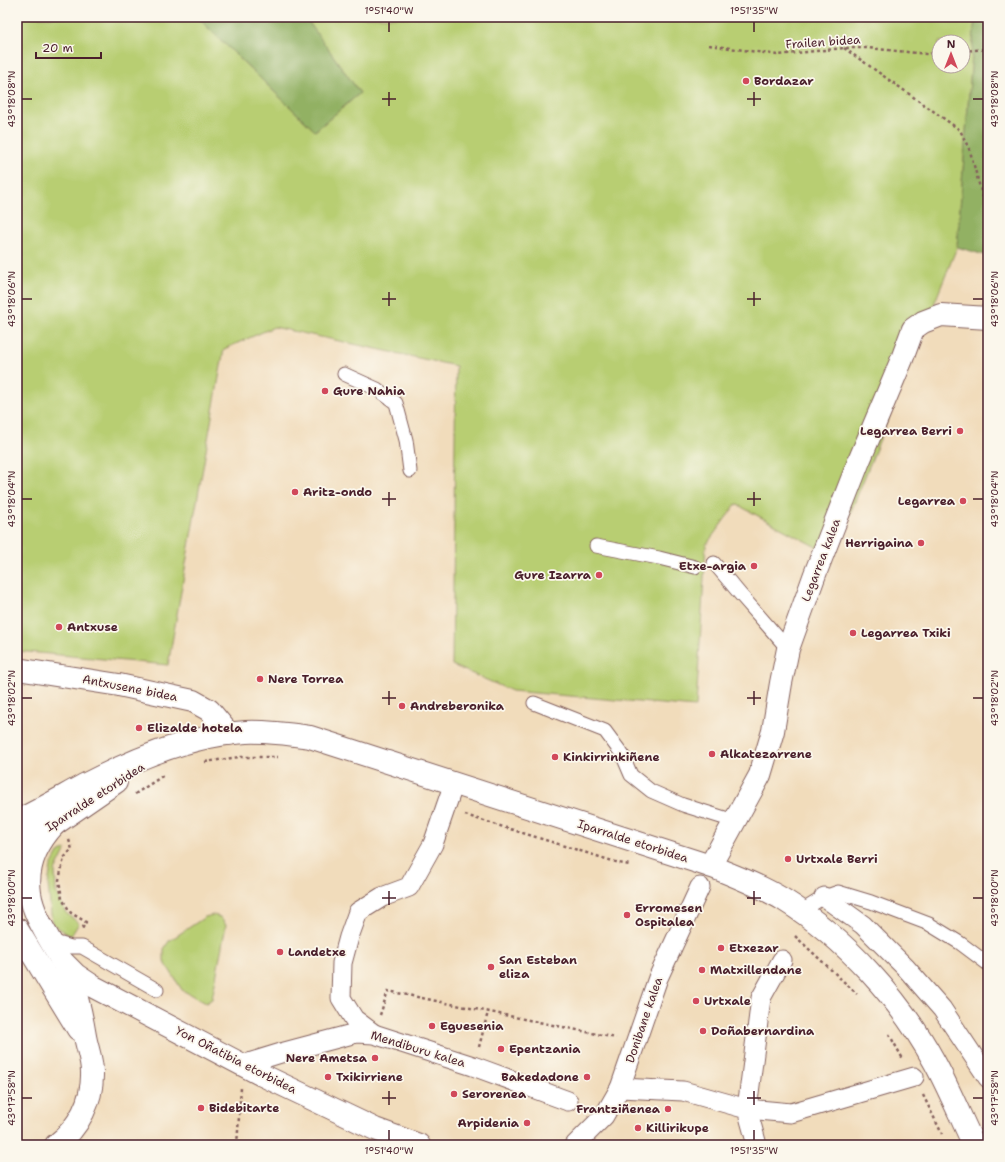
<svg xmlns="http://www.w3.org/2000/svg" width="1005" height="1162" font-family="'Shantell Sans',sans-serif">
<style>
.green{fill:#b8ce72;stroke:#81764e;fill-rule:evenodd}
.forest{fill:#92b164;stroke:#6e6848}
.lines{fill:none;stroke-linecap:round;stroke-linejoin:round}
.service-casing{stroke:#84615d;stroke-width:15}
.pedestrian-casing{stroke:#84615d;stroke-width:21}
.minor-casing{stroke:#84615d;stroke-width:24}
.secondary-casing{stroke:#84615d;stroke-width:24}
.path{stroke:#84615d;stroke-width:2.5;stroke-dasharray:3 3;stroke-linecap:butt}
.service{stroke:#fff;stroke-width:13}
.pedestrian{stroke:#fff;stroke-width:19}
.minor{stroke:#fff;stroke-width:22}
.secondary{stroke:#fff;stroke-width:22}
.ticks{fill:none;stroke:#4a1f2b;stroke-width:1.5}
.poi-dot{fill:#d1495b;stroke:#fbf7ec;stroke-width:1.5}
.labels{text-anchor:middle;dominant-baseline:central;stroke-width:3.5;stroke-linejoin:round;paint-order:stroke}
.street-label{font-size:12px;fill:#4a1f2b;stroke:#fbf7ec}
.poi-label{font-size:12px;font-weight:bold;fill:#4a1f2b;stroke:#fbf7ec;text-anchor:start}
.neatline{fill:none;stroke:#4a1f2b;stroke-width:1.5}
.ticks-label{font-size:10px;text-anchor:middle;fill:#4a1f2b}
</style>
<rect width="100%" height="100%" fill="#fbf7ec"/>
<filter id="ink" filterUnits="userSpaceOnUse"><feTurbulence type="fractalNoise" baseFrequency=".025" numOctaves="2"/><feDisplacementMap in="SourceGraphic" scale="8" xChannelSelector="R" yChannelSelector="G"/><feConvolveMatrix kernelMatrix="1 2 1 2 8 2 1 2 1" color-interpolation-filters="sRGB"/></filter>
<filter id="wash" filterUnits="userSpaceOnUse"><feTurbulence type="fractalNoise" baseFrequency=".012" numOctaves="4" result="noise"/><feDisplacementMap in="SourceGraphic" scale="16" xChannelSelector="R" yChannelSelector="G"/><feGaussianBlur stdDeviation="0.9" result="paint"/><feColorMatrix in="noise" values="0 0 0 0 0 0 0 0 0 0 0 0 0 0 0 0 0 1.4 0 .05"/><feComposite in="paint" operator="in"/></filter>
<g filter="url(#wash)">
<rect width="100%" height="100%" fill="#f1dcbb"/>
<!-- green -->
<g class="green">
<path d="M17 17H194L198 18 315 131 360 93 305 17H975L957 247 833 556 736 504 706 545 696 707 512 691 452 665 456 366 274 327 224 349 168 665 17 651ZM939 42H963V66H939Z"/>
<path d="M66 849 55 871 56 892 66 913 79 923 71 936 52 924 48 885 51 866 58 853Z"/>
<path d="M213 915 220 917 226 925 212 999 206 1003 182 990 164 961V949L169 941 205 917Z"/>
</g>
<!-- forest -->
<g class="forest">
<path d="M194 17H305L360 93 315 131 198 18Z"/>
<path d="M975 17H988V256L957 247Z"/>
</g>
</g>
<g filter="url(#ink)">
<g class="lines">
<defs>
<g id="service">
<path d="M344 374 377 389 396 403 406 440 410 471"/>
<path d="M596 546 659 558 695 567"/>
<path d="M714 563 740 594 788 649"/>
<path d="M534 703 605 731 622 754 631 775 651 791 683 805 734 821"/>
<path d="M800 912 824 897 838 892 871 902 929 924 960 943 988 964"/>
<path d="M51 941 71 947H82L157 990"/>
</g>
<g id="pedestrian">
<path d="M824 897 863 925 906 968 942 1009 988 1078"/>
<path d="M782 960 761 998 747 1109 791 1113 914 1077"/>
<path d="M374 1034 354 1019 341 998 342 963 349 937 358 912 382 897 409 887 433 844 454 783"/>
<path d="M242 1065 281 1053 356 1033 374 1034 473 1066 568 1101"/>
<path d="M620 1088 683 1091 747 1109 757 1145"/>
<path d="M575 1145 604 1116 620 1088 658 978 700 887"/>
</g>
<g id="minor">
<path d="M17 669 119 685 193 701 209 710 229 734"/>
<path d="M55 824C37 843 26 866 30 893 34 922 60 952 71 980 78 998 82 1018 85 1036 87 1048 92 1059 92 1072 93 1100 79 1128 56 1145"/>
<path d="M710 866 760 775 773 731 781 683 788 649 815 574 859 461 902 359 913 329 923 322 941 315 988 318"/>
<path d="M17 929 78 1029"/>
<path d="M61 960 76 975 94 987 262 1075 375 1129 419 1145"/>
</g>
<g id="secondary">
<path d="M17 821C40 810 62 797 84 785 132 760 191 735 246 732 267 731 288 734 310 737L710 866C735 876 761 886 784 900 845 938 901 1000 935 1063 949 1089 961 1118 974 1145"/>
<path d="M17 845 55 824 116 782"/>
</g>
</defs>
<!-- service casing -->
<use href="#service" class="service-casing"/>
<!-- pedestrian casing -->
<use href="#pedestrian" class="pedestrian-casing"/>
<!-- minor casing -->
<use href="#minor" class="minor-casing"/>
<!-- secondary casing -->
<use href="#secondary" class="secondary-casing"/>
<!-- path -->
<g class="path">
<path d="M709 45 778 55 844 48H868L927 54 939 53"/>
<path d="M844 48 960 130 970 151 988 217"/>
<path d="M963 51 988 49"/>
<path d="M205 762 239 757H278"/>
<path d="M135 794 164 775"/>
<path d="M465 815 619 863 630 865"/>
<path d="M69 840 72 849 64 858 59 880 62 899 71 913 86 922 82 929"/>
<path d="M795 936 857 994"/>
<path d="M380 1015 388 991 616 1038"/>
<path d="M889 1034 903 1059"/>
<path d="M479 1047 488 1012"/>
<path d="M923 1095 942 1134"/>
<path d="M26 1145 35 1140"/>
<path d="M237 1145 241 1088"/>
</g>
<!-- service -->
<use href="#service" class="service"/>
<!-- pedestrian -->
<use href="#pedestrian" class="pedestrian"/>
<!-- minor -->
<use href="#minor" class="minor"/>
<!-- secondary -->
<use href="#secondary" class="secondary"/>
</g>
</g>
<!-- ticks -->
<path class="ticks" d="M389 22V32M754 22V32M389 92V106M754 92V106M22 99H32M382 99H396M747 99H761M973 99H983M389 292V306M754 292V306M22 299H32M382 299H396M747 299H761M973 299H983M389 492V506M754 492V506M22 499H32M382 499H396M747 499H761M973 499H983M389 691V705M754 691V705M22 698H32M382 698H396M747 698H761M973 698H983M389 891V905M754 891V905M22 898H32M382 898H396M747 898H761M973 898H983M389 1091V1105M754 1091V1105M22 1098H32M382 1098H396M747 1098H761M973 1098H983M389 1130V1140M754 1130V1140"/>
<!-- markers -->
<g class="poi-dot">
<circle cx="746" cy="81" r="4"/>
<circle cx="325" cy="391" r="4"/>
<circle cx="960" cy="431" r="4"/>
<circle cx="295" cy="492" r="4"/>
<circle cx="963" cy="501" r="4"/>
<circle cx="921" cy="543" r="4"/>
<circle cx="754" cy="566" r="4"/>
<circle cx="599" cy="575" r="4"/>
<circle cx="59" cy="627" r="4"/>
<circle cx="853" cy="633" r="4"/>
<circle cx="260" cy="679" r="4"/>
<circle cx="402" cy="706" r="4"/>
<circle cx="139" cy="728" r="4"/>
<circle cx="712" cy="754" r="4"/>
<circle cx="555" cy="757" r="4"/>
<circle cx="788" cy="859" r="4"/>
<circle cx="627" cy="915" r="4"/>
<circle cx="721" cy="948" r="4"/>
<circle cx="280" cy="952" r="4"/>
<circle cx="491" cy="967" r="4"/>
<circle cx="702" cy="970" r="4"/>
<circle cx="696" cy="1001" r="4"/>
<circle cx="432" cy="1026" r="4"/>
<circle cx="703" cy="1031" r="4"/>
<circle cx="501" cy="1049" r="4"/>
<circle cx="375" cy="1058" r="4"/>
<circle cx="328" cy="1077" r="4"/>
<circle cx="587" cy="1077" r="4"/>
<circle cx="454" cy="1094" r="4"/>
<circle cx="201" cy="1108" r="4"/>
<circle cx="668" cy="1109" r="4"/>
<circle cx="527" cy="1123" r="4"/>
<circle cx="638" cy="1128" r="4"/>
</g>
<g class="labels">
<!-- street labels -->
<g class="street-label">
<text transform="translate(823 42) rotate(-4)">Frailen bidea</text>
<text transform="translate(821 560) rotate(-69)">Legarrea kalea</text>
<text transform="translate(130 688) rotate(11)">Antxusene bidea</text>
<text transform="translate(95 797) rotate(-33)">Iparralde etorbidea</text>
<text transform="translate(633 841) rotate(18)">Iparralde etorbidea</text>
<text transform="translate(644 1020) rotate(-71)">Donibane kalea</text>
<text transform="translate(418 1049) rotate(17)">Mendiburu kalea</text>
<text transform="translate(236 1060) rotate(27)">Yon Oñatibia etorbidea</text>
</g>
<!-- poi labels -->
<g class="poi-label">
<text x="754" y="81">Bordazar</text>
<text x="333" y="391">Gure Nahia</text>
<text x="952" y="431" text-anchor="end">Legarrea Berri</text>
<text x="303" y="492">Aritz-ondo</text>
<text x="955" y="501" text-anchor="end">Legarrea</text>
<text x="913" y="543" text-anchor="end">Herrigaina</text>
<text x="746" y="566" text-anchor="end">Etxe-argia</text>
<text x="591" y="575" text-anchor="end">Gure Izarra</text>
<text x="67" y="627">Antxuse</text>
<text x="861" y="633">Legarrea Txiki</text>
<text x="268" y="679">Nere Torrea</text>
<text x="410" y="706">Andreberonika</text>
<text x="147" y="728">Elizalde hotela</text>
<text x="720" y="754">Alkatezarrene</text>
<text x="563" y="757">Kinkirrinkiñene</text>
<text x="796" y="859">Urtxale Berri</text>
<text x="635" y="908">Erromesen<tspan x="635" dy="14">Ospitalea</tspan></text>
<text x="729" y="948">Etxezar</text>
<text x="288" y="952">Landetxe</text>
<text x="499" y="960">San Esteban<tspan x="499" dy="14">eliza</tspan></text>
<text x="710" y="970">Matxillendane</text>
<text x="704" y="1001">Urtxale</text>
<text x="440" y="1026">Eguesenia</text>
<text x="711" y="1031">Doñabernardina</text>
<text x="509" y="1049">Epentzania</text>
<text x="367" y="1058" text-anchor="end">Nere Ametsa</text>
<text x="336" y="1077">Txikirriene</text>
<text x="579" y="1077" text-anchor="end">Bakedadone</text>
<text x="462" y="1094">Serorenea</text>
<text x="209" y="1108">Bidebitarte</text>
<text x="660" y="1109" text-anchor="end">Frantziñenea</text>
<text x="519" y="1123" text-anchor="end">Arpidenia</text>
<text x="646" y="1128">Killirikupe</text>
</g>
</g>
<!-- margin -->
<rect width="1005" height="1162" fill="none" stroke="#fbf7ec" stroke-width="44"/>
<!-- north arrow -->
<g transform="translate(951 54)"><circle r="19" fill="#fbf7ec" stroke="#b4a19f"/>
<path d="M0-3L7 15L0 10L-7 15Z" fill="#d1495b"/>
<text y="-6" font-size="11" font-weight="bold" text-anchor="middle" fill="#4a1f2b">N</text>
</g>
<!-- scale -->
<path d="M36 52v6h65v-6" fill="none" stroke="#4a1f2b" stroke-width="2"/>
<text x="42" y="52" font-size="12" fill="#4a1f2b" stroke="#fbf7ec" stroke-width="3" paint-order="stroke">20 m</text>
<rect x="22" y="22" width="961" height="1118" class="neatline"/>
<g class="ticks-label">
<text x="389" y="14">1°51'40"W</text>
<text x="754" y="14">1°51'35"W</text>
<text transform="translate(11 99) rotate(-90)" y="4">43°18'08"N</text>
<text transform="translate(994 99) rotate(-90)" y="4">43°18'08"N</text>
<text transform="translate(11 299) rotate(-90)" y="4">43°18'06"N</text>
<text transform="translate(994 299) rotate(-90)" y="4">43°18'06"N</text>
<text transform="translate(11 499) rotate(-90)" y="4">43°18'04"N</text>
<text transform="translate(994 499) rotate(-90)" y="4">43°18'04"N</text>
<text transform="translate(11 698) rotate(-90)" y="4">43°18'02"N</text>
<text transform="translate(994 698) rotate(-90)" y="4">43°18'02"N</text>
<text transform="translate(11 898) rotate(-90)" y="4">43°18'00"N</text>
<text transform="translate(994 898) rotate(-90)" y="4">43°18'00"N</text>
<text transform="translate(11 1098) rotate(-90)" y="4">43°17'58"N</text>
<text transform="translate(994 1098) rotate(-90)" y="4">43°17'58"N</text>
<text x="389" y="1154">1°51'40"W</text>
<text x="754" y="1154">1°51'35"W</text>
</g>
</svg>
